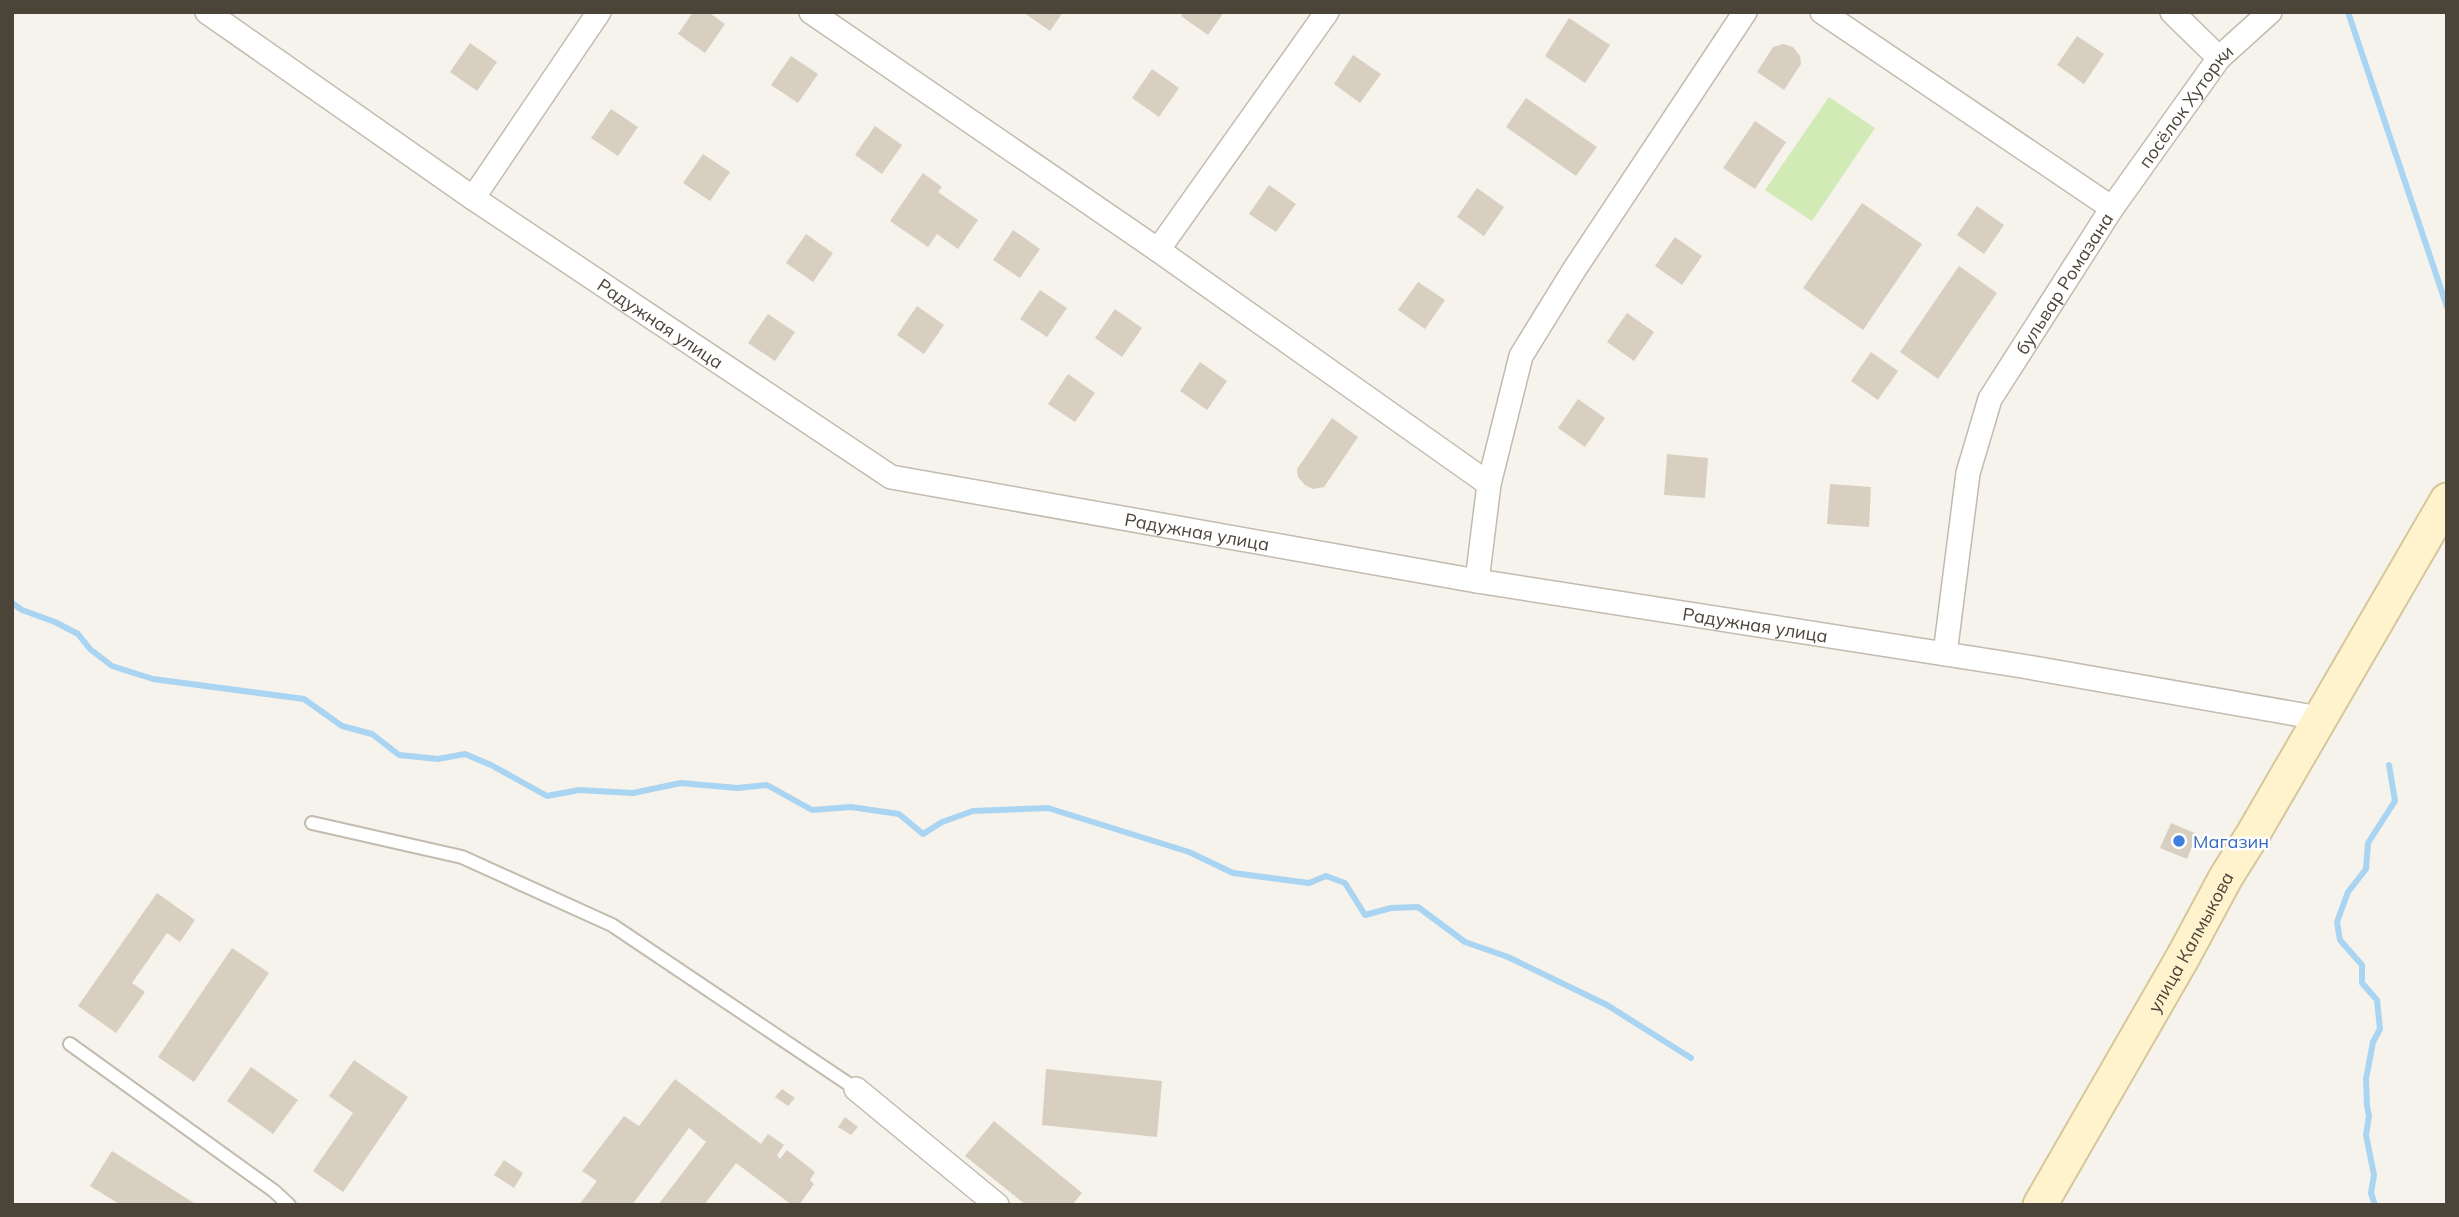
<svg xmlns="http://www.w3.org/2000/svg" width="2459" height="1217" font-family="Mulish,sans-serif">
<style>
.green{fill:#d2eab5}
.lines{fill:none;stroke-linecap:round;stroke-linejoin:round}
.stream{stroke:#a9d4f2;stroke-width:6}
.building{fill:#d8cfc1}
.service-casing{stroke:#c2bbae;stroke-width:16}
.minor-casing{stroke:#c2bbae;stroke-width:26}
.secondary-casing{stroke:#d6c79b;stroke-width:37}
.service{stroke:#fff;stroke-width:12}
.minor{stroke:#fff;stroke-width:23}
.secondary{stroke:#fff3cd;stroke-width:33}
.shop-dot{fill:#3f7fe0;stroke:#fff;stroke-width:2.5}
.labels{text-anchor:middle;dominant-baseline:central;stroke-width:5;stroke-linejoin:round;paint-order:stroke}
.street-label{font-size:18px;fill:#4b4439;stroke:#fff}
.shop-label{font-size:18px;fill:#366cbe;stroke:#fff;text-anchor:start}
</style>
<rect width="100%" height="100%" fill="#f6f3ec"/>
<!-- green -->
<path class="green" d="M1829 97 1875 128 1812 221 1765 190Z"/>
<g class="lines">
<!-- stream -->
<g class="stream">
<path d="M2348 12 2447 307"/>
<path d="M12 603 22 610 55 622 78 634 90 649 112 666 153 679 304 699 342 726 372 734 399 755 438 759 465 754 491 765 547 796 579 790 633 793 681 783 737 788 767 785 812 810 851 807 899 814 923 834 942 822 973 811 1048 808 1189 852 1233 873 1309 883 1326 876 1345 883 1365 915 1391 908 1418 907 1465 942 1508 957 1607 1005 1691 1058"/>
<path d="M2375 1205 2371 1193 2374 1175 2366 1135 2369 1116 2367 1106 2366 1079 2373 1042 2380 1029 2377 1000 2362 983V965L2340 940 2337 922 2348 892 2366 869 2368 843 2395 801 2389 765"/>
</g>
</g>
<!-- building -->
<g class="building">
<path d="M693 12H708L725 24 705 53 678 34Z"/>
<path d="M1023 12H1063L1050 31Z"/>
<path d="M1184 12H1224L1208 35 1181 16Z"/>
<path d="M1569 18 1610 45 1585 83 1545 56Z"/>
<path d="M2077 36 2104 54 2084 84 2057 65Z"/>
<path d="M470 43 497 62 477 91 450 72Z"/>
<path d="M1783 44 1793 47 1800 56 1801 64 1784 90 1757 72 1773 47Z"/>
<path d="M1353 55 1381 74 1360 103 1334 84Z"/>
<path d="M791 56 818 74 798 103 771 85Z"/>
<path d="M1152 69 1179 88 1159 117 1132 98Z"/>
<path d="M1526 98 1597 147 1576 176 1506 127Z"/>
<path d="M611 109 638 127 618 156 591 138Z"/>
<path d="M1755 121 1786 142 1755 189 1723 168Z"/>
<path d="M875 126 902 145 882 174 855 155Z"/>
<path d="M703 154 730 172 710 201 683 183Z"/>
<path d="M923 173 942 187 938 192 978 220 958 249 937 234 928 247 890 221Z"/>
<path d="M1269 185 1296 204 1276 232 1249 214Z"/>
<path d="M1477 188 1504 207 1484 236 1457 217Z"/>
<path d="M1862 203 1922 244 1863 330 1803 288Z"/>
<path d="M1977 206 2004 225 1984 254 1957 235Z"/>
<path d="M1013 230 1040 249 1020 278 993 260Z"/>
<path d="M806 234 833 253 813 282 786 263Z"/>
<path d="M1675 237 1702 256 1682 285 1655 266Z"/>
<path d="M1959 266 1997 293 1938 379 1900 352Z"/>
<path d="M1418 282 1445 300 1425 329 1398 310Z"/>
<path d="M1040 290 1067 308 1047 337 1020 319Z"/>
<path d="M917 306 944 325 924 354 897 335Z"/>
<path d="M1115 309 1142 328 1122 357 1095 338Z"/>
<path d="M1627 313 1654 332 1634 361 1607 342Z"/>
<path d="M768 314 795 332 775 361 748 343Z"/>
<path d="M1871 352 1898 371 1878 400 1851 381Z"/>
<path d="M1200 362 1227 381 1207 410 1180 391Z"/>
<path d="M1068 374 1095 393 1075 422 1048 404Z"/>
<path d="M1578 399 1605 418 1585 447 1558 428Z"/>
<path d="M1332 418 1358 437 1324 487 1313 489 1305 485 1298 477 1297 469Z"/>
<path d="M1667 454 1708 458 1705 498 1664 495Z"/>
<path d="M1830 484 1871 487 1869 527 1827 524Z"/>
<path d="M2171 823 2197 834 2187 859 2160 848Z"/>
<path d="M157 893 195 920 180 942 167 933 132 983 145 992 116 1033 78 1006Z"/>
<path d="M232 948 269 973 194 1082 158 1057Z"/>
<path d="M354 1060 408 1097 343 1192 313 1171 353 1113 329 1096Z"/>
<path d="M251 1067 298 1100 273 1134 227 1101Z"/>
<path d="M1046 1069 1162 1081 1157 1137 1042 1125Z"/>
<path d="M675 1079 761 1144 768 1134 784 1145 777 1155 780 1159 787 1150 815 1172 810 1180 814 1184 799 1205H792L736 1163 704 1205H658L706 1142 689 1128 632 1205H579L597 1181 582 1171 624 1116 639 1126Z"/>
<path d="M782 1089 795 1098 788 1106 775 1097Z"/>
<path d="M845 1117 858 1127 851 1135 838 1127Z"/>
<path d="M994 1121 1082 1193 1072 1205H1026L965 1156Z"/>
<path d="M112 1151 197 1205H121L90 1186Z"/>
<path d="M504 1160 523 1173 514 1188 494 1175Z"/>
</g>
<g class="lines">
<defs>
<g id="service">
<path d="M312 823 462 857 612 925 856 1089"/>
<path d="M70 1044 274 1191 289 1205"/>
</g>
<g id="minor">
<path id="s1" d="M207 12 473 198 891 477 1477 581 2022 666 2319 718"/>
<path d="M811 12 1158 250 1489 484"/>
<path d="M1822 12 2112 208"/>
<path d="M2172 12 2219 58"/>
<path d="M473 198 599 12"/>
<path d="M1158 250 1327 12"/>
<path d="M1477 581 1489 484 1521 356 1574 270 1745 12"/>
<path id="s2" d="M1945 654 1968 473 1990 399 2112 208 2219 58 2270 12"/>
<path d="M856 1089 997 1205"/>
</g>
<g id="secondary">
<path id="s3" d="M2040 1205 2183 957 2226 877 2253 834 2447 500"/>
</g>
</defs>
<!-- service casing -->
<use href="#service" class="service-casing"/>
<!-- minor casing -->
<use href="#minor" class="minor-casing"/>
<!-- secondary casing -->
<use href="#secondary" class="secondary-casing"/>
<!-- service -->
<use href="#service" class="service"/>
<!-- minor -->
<use href="#minor" class="minor"/>
<!-- secondary -->
<use href="#secondary" class="secondary"/>
</g>
<!-- markers -->
<circle class="shop-dot" cx="2179" cy="841" r="7"/>
<g class="labels">
<!-- street labels -->
<g class="street-label">
<text stroke="none"><textPath href="#s2" startOffset="612">посёлок Хуторки</textPath></text>
<text stroke="none"><textPath href="#s2" startOffset="397">бульвар Ромазана</textPath></text>
<text stroke="none"><textPath href="#s1" startOffset="550">Радужная улица</textPath></text>
<text stroke="none"><textPath href="#s1" startOffset="1138">Радужная улица</textPath></text>
<text stroke="none"><textPath href="#s1" startOffset="1704">Радужная улица</textPath></text>
<text stroke="none"><textPath href="#s3" startOffset="303">улица Калмыкова</textPath></text>
</g>
<!-- shop labels -->
<g class="shop-label">
<text x="2193" y="841">Магазин</text>
</g>
</g>
<!-- border -->
<rect width="2459" height="1217" fill="none" stroke="#4b4439" stroke-width="28"/>
</svg>
